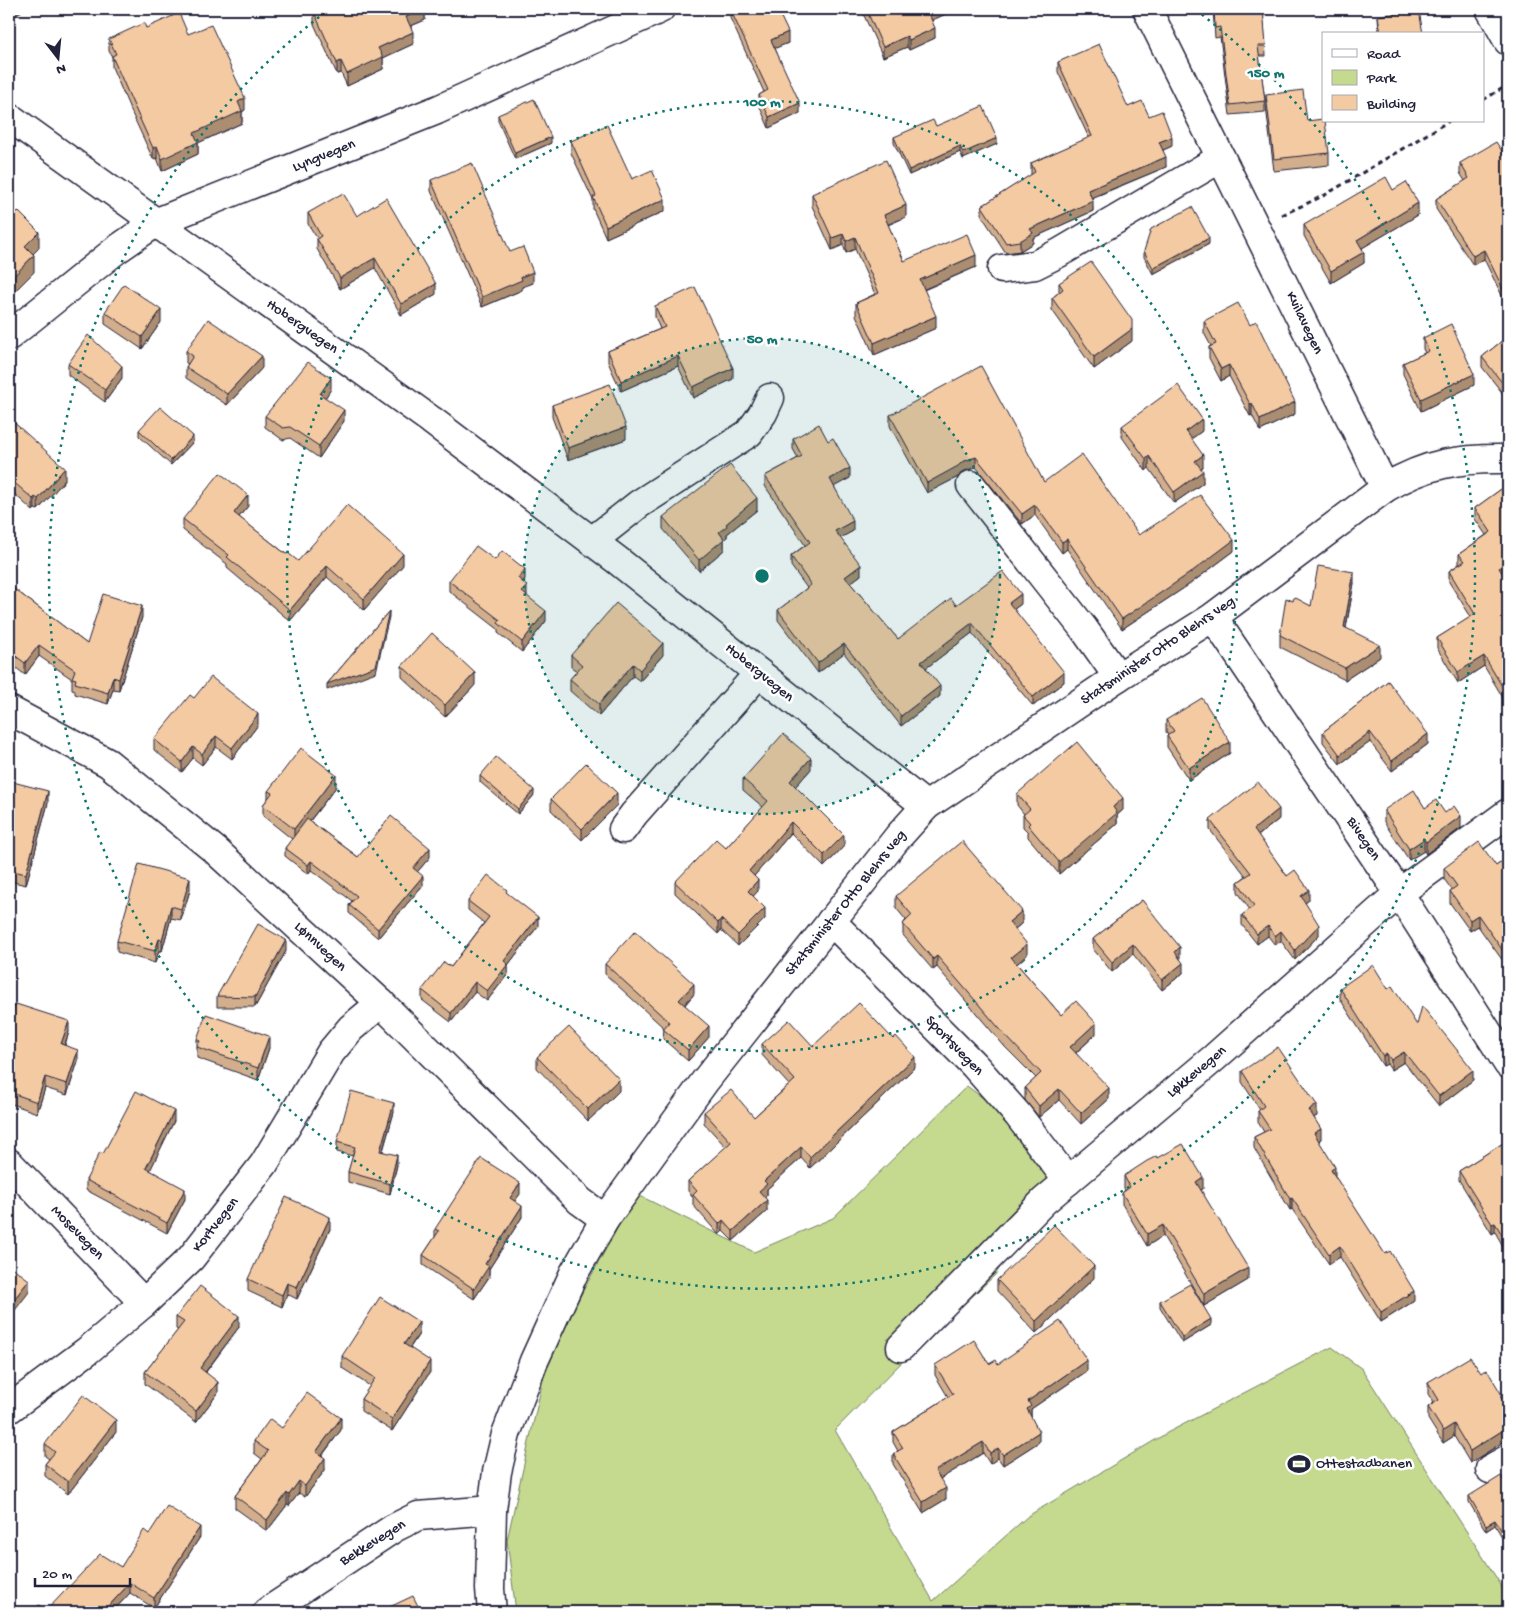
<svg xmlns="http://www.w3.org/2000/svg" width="1517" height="1621" font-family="'Gochi Hand',sans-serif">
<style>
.green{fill:#c5da8f;stroke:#747e65}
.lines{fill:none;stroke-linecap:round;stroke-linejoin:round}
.minor-casing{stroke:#22223b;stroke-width:31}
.path{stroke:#22223b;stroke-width:3;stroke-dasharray:5 4;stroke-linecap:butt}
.minor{stroke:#fff;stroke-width:28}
.wall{fill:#d2ae8c;stroke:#22223b}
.shaded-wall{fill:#ab8d72;stroke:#22223b}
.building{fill:#f4caa3;stroke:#22223b}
.ring{fill:none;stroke:#0f766e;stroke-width:2.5;stroke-dasharray:2.5 5}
.labels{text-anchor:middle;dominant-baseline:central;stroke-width:5;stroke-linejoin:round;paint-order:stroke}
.street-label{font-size:15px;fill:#22223b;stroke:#fff}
.poi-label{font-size:15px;fill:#22223b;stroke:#fff;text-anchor:start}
.centre{fill:#0f766e;stroke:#fff;stroke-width:2.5}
.ring-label{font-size:15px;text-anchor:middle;font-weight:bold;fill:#0f766e;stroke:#fff;stroke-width:5;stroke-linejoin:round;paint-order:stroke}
</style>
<rect width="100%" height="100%" fill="#fff"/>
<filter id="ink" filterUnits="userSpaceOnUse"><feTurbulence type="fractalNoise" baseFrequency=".02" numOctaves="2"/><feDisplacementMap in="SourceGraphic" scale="10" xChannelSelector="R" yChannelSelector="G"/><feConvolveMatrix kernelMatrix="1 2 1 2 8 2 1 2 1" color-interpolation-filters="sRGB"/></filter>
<g filter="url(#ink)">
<!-- green -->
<path class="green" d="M967 1086 1069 1163 995 1275 900 1364 835 1430 933 1601 1028 1516 1167 1433 1332 1347 1362 1369 1501 1585 1508 1612H516L507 1540 549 1353 636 1194 754 1252 833 1218Z"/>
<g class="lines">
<defs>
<g id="minor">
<path d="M1147 9 1385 488"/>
<path d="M1490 9 1508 41"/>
<path d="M9 117 431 420 617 560 926 806"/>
<path d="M1002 269 1035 265 1059 253 1221 158"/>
<path d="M9 336 116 250 155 223 437 110 660 9"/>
<path d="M971 485 1084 629 1118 677"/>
<path d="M592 541 639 504 749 433 763 413 770 398"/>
<path d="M1213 617 1399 893 1508 1064"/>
<path d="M9 710 108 763 216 851 381 1003 580 1201 605 1219"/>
<path d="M623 829 634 814 759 673"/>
<path d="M831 921 974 1065 1018 1115 1068 1181"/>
<path d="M9 1163 144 1303"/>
<path d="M901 1347 1044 1201 1214 1058 1399 893 1508 813"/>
<path d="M9 1409 87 1351 144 1303 191 1258 264 1164 331 1052 351 1028 381 1003"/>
<path d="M1490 1469 1508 1459"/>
<path d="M267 1612 394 1528 418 1516 492 1510"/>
<path d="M492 1612 490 1589 492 1510 497 1472 506 1434 534 1361 574 1273 605 1219 705 1081 898 837 926 806 1118 677 1213 617 1385 488C1427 463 1460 458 1508 459"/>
</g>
</defs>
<!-- minor casing -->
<use href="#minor" class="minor-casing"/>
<!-- path -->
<g class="path">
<path d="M1483 100 1508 85"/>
<path d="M1282 215 1325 195 1449 121"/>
</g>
<!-- minor -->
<use href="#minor" class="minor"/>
</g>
<!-- wall -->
<g class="wall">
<path d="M313 9H425V20L411 26 413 44 383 58V69L347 86 341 73 337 74 314 24V12Z"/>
<path d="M730 9H777L788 43 775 48 800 113 769 128 759 105V95L764 92 730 18Z"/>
<path d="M861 9H948V13L932 20 935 38 909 50 907 47 883 57Z"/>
<path d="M1213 9H1263L1266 56H1259L1265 101V112L1230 115 1220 37 1215 38Z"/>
<path d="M1378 16 1423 34H1379Z"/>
<path d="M146 28 188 34 245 110 242 112V123L198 143V154L162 171 157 158 153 159 130 109 112 67V57L109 51V39Z"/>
<path d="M1058 62 1128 107 1149 116 1172 146 1163 150 1166 167 1092 198 1093 211 1033 238V243L1020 251 1006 253 982 216V206L1031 175V163L1089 138 1058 72Z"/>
<path d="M1266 95 1329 153V165L1274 171 1266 107Z"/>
<path d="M498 115 551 143 515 159 498 121Z"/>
<path d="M936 126 997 144 963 159 960 152 909 175 894 143V137Z"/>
<path d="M571 141 632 179 665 211 606 238 593 209V200L571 153Z"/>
<path d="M1508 156V308L1484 259 1473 265 1436 209V199L1465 181 1460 173V163L1506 157Z"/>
<path d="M431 180 510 252 533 283 522 287V290L482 307 431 191Z"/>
<path d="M1393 190 1418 215 1362 248 1364 263 1331 283 1304 236V225Z"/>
<path d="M812 194 906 217 888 225 904 261 976 267 924 290 936 328 874 355 856 315V303L875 294 855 249 846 253 843 245 832 250 812 206Z"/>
<path d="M308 213 357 216 436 294 401 315 375 268 340 289 317 249V238L308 224Z"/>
<path d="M1209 244 1153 274 1144 257V251Z"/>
<path d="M1059 283 1132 341 1094 369 1052 310V298L1059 292Z"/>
<path d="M655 306 733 379 693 398 678 366 621 391 608 362V351L660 329 655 317Z"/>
<path d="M105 312 161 322 142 349 105 324Z"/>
<path d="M1204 321 1295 414 1260 431 1252 415 1250 416 1229 376 1221 381 1209 358V347L1211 346 1204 333Z"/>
<path d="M1508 336V391L1504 395 1482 367V357Z"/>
<path d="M1423 338 1474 385 1421 411 1403 374V363L1425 353 1423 349Z"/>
<path d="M186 351 262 368 227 405 186 378V367L188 364 186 363Z"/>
<path d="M68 364 122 378 105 402 68 375Z"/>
<path d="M331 389 325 398 344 421 319 458 290 438 283 440 265 427V416Z"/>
<path d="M552 405 626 439 568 460 552 417Z"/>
<path d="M890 415 1044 482 1139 535 1234 551 1190 584 1122 629 1067 549 1062 553 1035 515 1022 524 976 467 962 472 958 477 927 493 890 426Z"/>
<path d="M9 418 65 480 38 510 35 509 33 511 9 489Z"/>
<path d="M1122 426 1202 431 1191 439 1203 467 1201 469 1203 483 1174 503 1149 468 1146 471 1122 437Z"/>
<path d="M139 430 193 442 171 465 139 436Z"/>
<path d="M793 439 850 478 834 486 853 531 840 538 861 575 850 583 898 639 956 605 1021 604 1014 609 1064 682 1033 706 972 633 926 668 940 696 901 726 844 653 818 673 778 620V610L807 588 791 566V556L805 545 765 486V476L798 458 793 449Z"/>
<path d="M1504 487 1508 572 1504 575 1508 582V706L1484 666 1458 683 1437 648V638L1471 617 1449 582V571L1459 564V554L1486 535 1475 519V508Z"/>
<path d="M248 506 239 517 286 554 298 561 403 565 364 610 327 577 290 621 227 568V564L183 530V519Z"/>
<path d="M757 510 727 534V537L724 540V550L699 571 663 529V517Z"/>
<path d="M495 560 525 579 523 582 527 596 546 621 522 652 498 633V629L449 591V581Z"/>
<path d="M1354 583 1346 628 1380 657 1345 680 1280 647V635L1293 601 1311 606Z"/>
<path d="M9 585 87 644 142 617 119 690 113 689 108 704 75 694V690L72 689V679L39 656 25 675 9 662Z"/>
<path d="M571 655H663L640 681 633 676 599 716 570 691V679L577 671 571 667Z"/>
<path d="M402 666 475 685 445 717 402 677Z"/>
<path d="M1388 681 1428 744 1392 771 1370 742 1340 764 1323 742V732Z"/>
<path d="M194 698 258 725 232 759 216 747 202 765 193 758 182 772 154 750V739Z"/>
<path d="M1166 720 1230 753 1189 780 1167 747V736L1168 735 1166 732Z"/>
<path d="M811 769 795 787 844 846 824 867 791 833 754 876 758 891 753 896 765 919 738 946 721 930 718 934 675 893V882L726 848 763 807 743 790V779Z"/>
<path d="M480 776 534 795 518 814 480 782Z"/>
<path d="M9 782 48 803 26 885 9 881Z"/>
<path d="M336 787 310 821 358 857H430L417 872 423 885 378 938 349 913V905L352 901 311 870 308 874 285 856V848L292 839 263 816V805L268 798V791Z"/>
<path d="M1017 794 1123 810 1117 815V824L1059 874 1028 837V832L1023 827V815L1024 814 1017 805Z"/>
<path d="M551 799 617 805 582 840 551 810Z"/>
<path d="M1425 808 1445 813 1461 828 1426 854 1424 851 1409 860 1384 822V810Z"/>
<path d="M1279 819 1258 836 1287 876 1309 900 1305 903 1319 935 1295 960 1281 941 1275 945 1268 936 1257 944 1242 925V915L1250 910 1238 892V882L1246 876 1210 830V820Z"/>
<path d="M1508 857V981L1503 973V961L1478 926 1470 931 1450 903V891L1452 890 1444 879V868L1496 866Z"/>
<path d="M190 890 181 920 171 918 162 951H159L155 963 117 952V941Z"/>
<path d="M507 893 538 926 508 965V974L487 1001 475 992 451 1022 422 1000V990L451 967 484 923 468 910V901Z"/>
<path d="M896 896 1022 923 1015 929 1027 955 1017 964 1061 1015 1096 1034 1076 1053 1109 1099 1081 1124 1059 1100 1039 1117 1025 1100V1088L1036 1078 1005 1047 937 967 933 970 903 935V924L906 920 896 908Z"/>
<path d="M1142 900 1180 958 1183 973 1162 990 1133 954 1112 972 1093 949V939Z"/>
<path d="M286 951 255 1007H217V996Z"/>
<path d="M605 964 694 994 685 1005 709 1037 688 1061 663 1039 664 1028 605 974Z"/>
<path d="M1340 988 1388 989 1417 1025 1473 1080 1439 1106 1404 1062 1391 1070 1387 1064 1383 1066 1340 999Z"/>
<path d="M9 1011 69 1032 65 1045 78 1061 67 1095 45 1088 37 1113 9 1103Z"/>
<path d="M197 1039 269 1048 258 1080 197 1058Z"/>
<path d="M762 1044 813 1046 915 1067 810 1168 801 1158 767 1189V1195L765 1197 767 1211 733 1241 723 1231 719 1235 693 1205V1197L688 1191V1181L726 1147 704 1123V1112L754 1117 789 1085 762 1055Z"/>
<path d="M537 1057 619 1091 588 1121 537 1068Z"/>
<path d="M1242 1071 1317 1116 1314 1117 1321 1139 1319 1141 1335 1177 1414 1301 1381 1322 1340 1257 1329 1264 1292 1209 1290 1210 1254 1148V1137L1264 1132 1258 1122V1111L1260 1110 1242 1082Z"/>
<path d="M394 1112 383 1151 397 1165 390 1194 348 1182V1172L353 1156 337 1152V1142Z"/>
<path d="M174 1121 150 1170 185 1199 167 1233 86 1190V1180L103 1154Z"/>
<path d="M1508 1140 1507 1253 1495 1232 1492 1234 1459 1180V1171Z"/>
<path d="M1158 1158 1203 1189 1201 1190 1248 1280 1204 1306 1163 1236 1147 1246 1122 1204V1193L1125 1190 1124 1188V1176Z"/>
<path d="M520 1194 514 1201 522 1217 489 1269V1277L474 1299 423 1265V1255L435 1237V1229Z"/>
<path d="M330 1229 297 1299 287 1294 282 1307 248 1291V1279Z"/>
<path d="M1094 1278 1036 1333 997 1291V1280Z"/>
<path d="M1160 1301 1211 1325 1182 1343 1160 1307Z"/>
<path d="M176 1317 239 1327 206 1372 218 1393 196 1422 145 1384V1372L178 1330 176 1329Z"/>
<path d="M419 1334 410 1348 430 1372 392 1431 361 1411V1399L370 1386 342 1368V1356Z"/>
<path d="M998 1364 1087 1371 1031 1409V1417L1039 1442 1003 1465 998 1458 990 1464 983 1453 940 1479 946 1499 923 1513 893 1464V1454L898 1451 893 1442V1432L948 1397 935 1375V1365Z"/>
<path d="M1481 1373 1502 1399 1508 1409V1439L1470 1463 1454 1436 1443 1443 1428 1419V1407L1434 1403 1428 1394V1382Z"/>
<path d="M282 1428 341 1430 322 1456 325 1470 305 1497 299 1493 289 1506 287 1505 267 1531 235 1508V1496L262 1459 254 1453V1441Z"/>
<path d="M116 1432 68 1494 45 1476V1464L49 1459 45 1456V1444Z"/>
<path d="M1508 1488V1547L1495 1525 1486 1531 1469 1502V1496Z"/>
<path d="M149 1534 200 1537 154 1608 130 1593 112 1612H31L46 1611 121 1567Z"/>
</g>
<!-- shaded-wall -->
<g class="shaded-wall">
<path d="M16 9H25L9 19V13Z"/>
<path d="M423 9H425V20L406 28V17Z"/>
<path d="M934 9H948V13L928 22V12Z"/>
<path d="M935 28V38L909 50V40Z"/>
<path d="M413 32V44L383 58V69L347 86V74L378 48Z"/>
<path d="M788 32V43L771 50V40Z"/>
<path d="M907 36V47L883 57V47Z"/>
<path d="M341 61V73L337 74V63Z"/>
<path d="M245 98V110L242 112V123L198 143V154L162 171V159L194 133 238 102Z"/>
<path d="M800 103V113L769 128V117Z"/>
<path d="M551 137V143L515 159V153Z"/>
<path d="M1172 137V146L1159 152V142Z"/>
<path d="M997 138V144L963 159V153Z"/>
<path d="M157 146V158L153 159V148Z"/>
<path d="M960 146V152L909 175V170Z"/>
<path d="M1166 157V167L1088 199V190Z"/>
<path d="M665 199V211L606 238V226Z"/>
<path d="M1093 201V211L1033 238V243L1020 251V241L1030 229Z"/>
<path d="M1418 203V215L1357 251V240Z"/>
<path d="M906 205V217L884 226V215Z"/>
<path d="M39 232V248L25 262V246Z"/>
<path d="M843 234V245L832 250V238Z"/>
<path d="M855 237V249L846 253V241Z"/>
<path d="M1209 238V244L1153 274V268Z"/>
<path d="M1484 250V259L1473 265V256Z"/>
<path d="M1364 252V263L1331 283V271Z"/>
<path d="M34 255V272L9 297V281Z"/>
<path d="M976 255V267L920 291V280Z"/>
<path d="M375 258V268L340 289V278Z"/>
<path d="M533 272V283L522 287V290L482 307V297L521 277Z"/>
<path d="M436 284V294L401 315V304Z"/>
<path d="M161 310V322L142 349V337Z"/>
<path d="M936 316V328L874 355V343Z"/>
<path d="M1132 329V341L1094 369V357Z"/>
<path d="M262 356V368L227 405V394Z"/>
<path d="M678 356V366L621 391V381Z"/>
<path d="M1229 365V376L1221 381V369Z"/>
<path d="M122 366V378L105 402V390Z"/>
<path d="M733 368V379L693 398V387Z"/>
<path d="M1474 374V385L1421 411V399Z"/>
<path d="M331 378V389L320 406V394Z"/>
<path d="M1508 381V391L1504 395V385Z"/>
<path d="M1295 402V414L1260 431V420Z"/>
<path d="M1252 403V415L1250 416V404Z"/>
<path d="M344 410V421L319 458V446Z"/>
<path d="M1202 419V431L1186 443V431Z"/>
<path d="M626 427V439L568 460V448Z"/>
<path d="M193 436V442L171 465V460Z"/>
<path d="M1203 455V467L1195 472V461Z"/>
<path d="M1149 456V468L1146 471V459Z"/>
<path d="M976 457V467L962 472 958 477 927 493V483L962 462Z"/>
<path d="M65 468V480L38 510V499Z"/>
<path d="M850 468V478L830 489V479Z"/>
<path d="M1203 471V483L1174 503V492Z"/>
<path d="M248 495V506L234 523V513Z"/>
<path d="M35 497V509L33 511V499Z"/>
<path d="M757 498V510L727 534V537L724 540V550L699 571V560L719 532 726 524Z"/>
<path d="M1035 505V515L1022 524V514Z"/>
<path d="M853 521V531L835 541V531Z"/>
<path d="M1067 539V549L1062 553V542Z"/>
<path d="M1234 540V551L1190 584 1122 629V619Z"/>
<path d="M403 554V565L364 610V599Z"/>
<path d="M1508 561V572L1499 578V568Z"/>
<path d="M861 565V575L845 587V577Z"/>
<path d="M327 566V577L290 621V610Z"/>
<path d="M525 569V579L518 588V578Z"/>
<path d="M1354 572V583L1344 639V627Z"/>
<path d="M527 586V596L522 602V592Z"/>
<path d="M1021 594V604L1009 613V603Z"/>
<path d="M142 606V617L119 690V679Z"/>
<path d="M389 611V617L376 672 327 690V684Z"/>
<path d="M546 611V621L522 652V642Z"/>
<path d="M972 623V633L921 672V662Z"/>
<path d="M663 643V655L640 681V670Z"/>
<path d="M844 644V653L818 673V663Z"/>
<path d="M39 645V656L25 675V663Z"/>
<path d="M1380 645V657L1345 680V668Z"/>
<path d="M1484 656V666L1458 683V672Z"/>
<path d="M633 664V676L599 716V704Z"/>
<path d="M1064 672V682L1033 706V697Z"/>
<path d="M475 673V685L445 717V705Z"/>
<path d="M113 677V689L108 704V693Z"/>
<path d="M940 686V696L901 726V716Z"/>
<path d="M258 714V725L232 759V748Z"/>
<path d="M1370 732V742L1340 764V755Z"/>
<path d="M1428 734V744L1392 771V761Z"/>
<path d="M216 736V747L202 765V754Z"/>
<path d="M1230 742V753L1189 780V768Z"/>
<path d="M193 747V758L182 772V762Z"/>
<path d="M811 758V769L790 793V781Z"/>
<path d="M336 775V787L294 841V829Z"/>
<path d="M534 790V795L518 814V809Z"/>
<path d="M48 791V803L26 885V874Z"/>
<path d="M617 793V805L582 840V829Z"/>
<path d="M1123 798V810L1117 815V824L1059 874V862L1113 807Z"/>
<path d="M1279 809V819L1254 839V829Z"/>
<path d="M1461 816V828L1426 854V842Z"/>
<path d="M791 822V833L749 882V871Z"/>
<path d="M844 835V846L824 867V855Z"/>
<path d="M1424 839V851L1409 860V849Z"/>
<path d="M430 848V857L413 877V868Z"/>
<path d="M311 861V870L308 874V865Z"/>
<path d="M423 876V885L378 938V929Z"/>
<path d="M190 878V890L181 920V909Z"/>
<path d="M758 880V891L748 902V891Z"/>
<path d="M1309 890V900L1301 906V896Z"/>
<path d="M171 906V918L162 951V940Z"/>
<path d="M765 908V919L738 946V935Z"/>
<path d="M1022 911V923L1009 934V922Z"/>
<path d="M1478 915V926L1470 931V920Z"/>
<path d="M538 917V926L508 965V974L487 1001V991L504 961Z"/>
<path d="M721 919V930L718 934V923Z"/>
<path d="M1319 925V935L1295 960V950Z"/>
<path d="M1268 926V936L1257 944V934Z"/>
<path d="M1281 931V941L1275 945V936Z"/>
<path d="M159 939V951L155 963V951Z"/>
<path d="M286 940V951L255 1007V997Z"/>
<path d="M1027 944V955L1011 969V957Z"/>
<path d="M1133 944V954L1112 972V962Z"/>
<path d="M1180 947V958L1175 962V952Z"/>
<path d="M937 956V967L933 970V959Z"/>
<path d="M1183 963V973L1162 990V980Z"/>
<path d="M475 982V992L451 1022V1013Z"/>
<path d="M694 984V994L679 1010V1000Z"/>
<path d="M69 1021V1032L61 1055V1044Z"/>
<path d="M1096 1023V1034L1070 1058V1047Z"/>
<path d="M709 1026V1037L688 1061V1050Z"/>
<path d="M269 1036V1048L258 1080V1068Z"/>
<path d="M78 1050V1061L67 1095V1084Z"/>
<path d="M1404 1052V1062L1391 1070V1060Z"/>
<path d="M1387 1054V1064L1383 1066V1056Z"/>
<path d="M915 1057V1067L810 1168V1157Z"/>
<path d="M1473 1070V1080L1439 1106V1096Z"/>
<path d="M45 1077V1088L37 1113V1102Z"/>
<path d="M619 1079V1091L588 1121V1109Z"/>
<path d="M1109 1088V1099L1081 1124V1113Z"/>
<path d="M1059 1089V1100L1039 1117V1106Z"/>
<path d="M394 1103V1112L380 1160V1151Z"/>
<path d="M1317 1105V1116L1309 1120V1110Z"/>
<path d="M174 1111V1121L146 1179V1168Z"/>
<path d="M1321 1129V1139L1314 1144V1133Z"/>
<path d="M801 1147V1158L767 1189V1195L759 1202V1191L764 1181Z"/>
<path d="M397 1155V1165L390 1194V1184Z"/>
<path d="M1335 1167V1178L1331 1170Z"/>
<path d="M1203 1177V1189L1196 1194V1182Z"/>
<path d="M520 1183V1194L510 1208V1198Z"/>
<path d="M185 1189V1199L167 1233V1223Z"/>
<path d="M1292 1198V1209L1290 1210V1199Z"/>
<path d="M767 1200V1211L733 1241V1231Z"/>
<path d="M522 1206V1217L489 1269V1277L474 1299V1289L485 1264Z"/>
<path d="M330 1217V1229L297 1299V1287Z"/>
<path d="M723 1220V1231L719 1235V1224Z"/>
<path d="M1495 1223V1232L1492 1234V1224Z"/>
<path d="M1163 1225V1236L1147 1246V1234Z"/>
<path d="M1507 1243H1508V1252L1507 1253Z"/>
<path d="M1340 1246V1257L1329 1264V1254Z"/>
<path d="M1094 1266V1278L1036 1333V1321Z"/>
<path d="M1248 1268V1280L1204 1306V1294Z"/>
<path d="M29 1280V1292L9 1318V1306Z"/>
<path d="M287 1283V1294L282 1307V1295Z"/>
<path d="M1414 1291V1301L1381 1322V1312Z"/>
<path d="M239 1316V1327L200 1379V1368Z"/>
<path d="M1211 1319V1325L1182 1343V1337Z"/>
<path d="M419 1322V1334L404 1356V1344Z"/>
<path d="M1087 1360V1371L1031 1409V1417L1027 1420V1409L1028 1401Z"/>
<path d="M430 1361V1372L392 1431V1419Z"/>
<path d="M218 1382V1393L196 1422V1411Z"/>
<path d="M341 1418V1430L316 1463V1452Z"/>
<path d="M116 1420V1432L68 1494V1482Z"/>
<path d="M1454 1424V1436L1443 1443V1431Z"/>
<path d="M1508 1427V1439L1470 1463V1451Z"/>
<path d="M1039 1432V1442L1003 1465V1455Z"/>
<path d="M983 1442V1453L935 1482V1471Z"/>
<path d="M998 1448V1458L990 1464V1453Z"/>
<path d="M325 1458V1470L305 1497V1486Z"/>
<path d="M299 1481V1493L289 1506V1495Z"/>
<path d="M946 1488V1499L923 1513V1502Z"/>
<path d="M287 1493V1505L267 1531V1520Z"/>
<path d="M11 1512V1522L9 1524V1514Z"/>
<path d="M1495 1520V1525L1486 1531V1525Z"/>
<path d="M200 1527V1537L154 1608V1598Z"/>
<path d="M130 1583V1593L112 1612H103Z"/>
</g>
<!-- building -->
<g class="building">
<path d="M9 9H16L9 13Z"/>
<path d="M318 9H423L406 17 413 32 378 48 383 57 347 74 341 61 337 63 314 12 319 10Z"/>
<path d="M730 9H777L788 32 771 40 800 103 769 117 759 95 768 90Z"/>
<path d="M866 9H934L928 12 935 28 909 40 907 36 883 47Z"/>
<path d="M1214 9H1263L1266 46H1258L1265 101 1230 105 1220 27 1215 28Z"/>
<path d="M1419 10 1423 34H1381L1378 16Z"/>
<path d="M179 13 188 34 211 25 245 98 238 102 242 111 194 133 198 142 162 159 157 146 153 148 130 97 112 56 116 54 109 39 144 23 146 28Z"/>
<path d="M1099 44 1128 107 1142 101 1149 116 1162 111 1172 137 1159 142 1166 157 1088 190 1093 201 1030 229 1033 233 1020 241 1006 243 982 206 1035 172 1031 163 1092 136 1058 62Z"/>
<path d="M1303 90 1307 121 1323 119V121H1325L1329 153 1274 159 1266 95Z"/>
<path d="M534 99 551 137 515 153 498 115Z"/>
<path d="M983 106 997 138 963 153 960 146 909 170 894 137 933 120 936 126Z"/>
<path d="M607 125 632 179 652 170 665 199 606 226 593 197 596 196 571 141Z"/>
<path d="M1496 142 1506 157 1508 156V299L1484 250 1473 256 1436 199 1469 178 1460 163Z"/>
<path d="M886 160 906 205 884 215 904 261 967 234 976 255 920 280 936 316 874 343 856 303 879 293 855 237 846 241 843 234 832 238 812 194Z"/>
<path d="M472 163 510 252 523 247 533 272 521 277 522 280 482 297 431 180Z"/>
<path d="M1386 177 1393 190 1406 182 1418 203 1357 240 1364 252 1331 271 1304 225Z"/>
<path d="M343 193 357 216 386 198 436 284 401 304 375 258 340 278 317 239 321 236 308 213Z"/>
<path d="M1192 207 1209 238 1153 268 1144 251 1151 229Z"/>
<path d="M18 211 39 232 25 246 34 255 9 281V220Z"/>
<path d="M1091 262 1132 320V329L1094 357 1052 298 1063 289 1059 283Z"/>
<path d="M124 284 161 310 142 337 105 312Z"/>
<path d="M695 287 733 368 693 387 678 356 621 381 608 351 665 327 655 306Z"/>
<path d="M1238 303 1250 325 1256 321 1295 402 1260 420 1252 403 1250 404 1229 365 1221 369 1209 347 1216 344 1204 321Z"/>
<path d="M208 319 262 356 227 394 186 367 193 356 186 351Z"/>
<path d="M1451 324 1474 374 1421 399 1403 363 1429 351 1423 338Z"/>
<path d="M88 335 122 366 105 390 68 364Z"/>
<path d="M1508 336V381L1504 385 1482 357Z"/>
<path d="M308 362 331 378 320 394 344 410 319 446 290 427 283 428 265 416Z"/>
<path d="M981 366 1044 482 1082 454 1139 535 1200 495 1234 540 1190 573 1122 619 1067 539 1062 542 1035 505 1022 514 976 457 962 462 958 466 927 483 890 415Z"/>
<path d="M610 384 626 427 568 448 552 405Z"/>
<path d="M1178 385 1202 419 1186 431 1203 455 1195 461 1203 471 1174 492 1149 456 1146 459 1122 426Z"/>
<path d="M160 407 193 436 171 460 139 430Z"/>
<path d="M9 418 65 468 38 499 35 497 33 499 9 478Z"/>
<path d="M819 424 828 441 833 438 850 468 830 479 853 521 835 531 861 565 845 577 898 639 951 598 956 605 1003 571 1021 594 1009 603 1064 672 1033 697 972 623 921 662 940 686 901 716 844 644 818 663 778 610 811 585 791 556 810 542 765 476 802 456 793 439Z"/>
<path d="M730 465 757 498 726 524 727 526 719 532 724 539 699 560 663 517Z"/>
<path d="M220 473 248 495 234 513 286 554 288 553 298 561 347 505 403 554 364 599 327 566 290 610 227 557 229 555 183 519Z"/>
<path d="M1504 487 1508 492V561L1499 568 1508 582V696L1484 656 1458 672 1437 638 1475 614 1449 571 1465 561 1459 554 1491 532 1475 508Z"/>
<path d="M476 546 495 560 502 551 525 569 518 578 527 586 522 592 546 611 522 642 498 623 500 620 449 581Z"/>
<path d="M1318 566 1354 572 1344 627 1380 645 1345 668 1280 635 1286 598 1293 601 1294 597 1311 606Z"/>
<path d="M9 585 87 644 103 594 142 606 119 679 113 677 108 693 75 683 76 679 72 678 75 670 39 645 25 663 9 651Z"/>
<path d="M616 603 663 643 640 670 633 664 599 704 570 679 582 665 571 655Z"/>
<path d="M389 611 376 666 327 684Z"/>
<path d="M432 633 475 673 445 705 402 666Z"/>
<path d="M211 677 258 714 232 748 216 736 202 754 193 747 182 762 154 739 190 695 194 698Z"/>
<path d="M1388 681 1428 734 1392 761 1370 732 1340 755 1323 732Z"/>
<path d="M1202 698 1230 742 1189 768 1167 736 1174 731 1166 720Z"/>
<path d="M783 734 811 758 790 781 844 835 824 855 791 822 749 871 758 880 748 891 765 908 738 935 721 919 718 923 675 882 716 839 726 848 768 801 743 779Z"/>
<path d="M1077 742 1123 798 1113 807 1117 813 1059 862 1028 825 1030 823 1023 815 1030 809 1017 794Z"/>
<path d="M301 748 336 775 294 829 263 805 272 793 268 791Z"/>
<path d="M496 757 534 790 518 809 480 776Z"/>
<path d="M586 763 617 793 582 829 551 799Z"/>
<path d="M9 781 48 791 26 874 9 870Z"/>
<path d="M1258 782 1279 809 1254 829 1287 876 1295 870 1309 890 1301 896 1319 925 1295 950 1281 931 1275 936 1268 926 1257 934 1242 915 1254 906 1238 882 1251 873 1210 820Z"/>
<path d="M1414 790 1425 808 1436 800 1445 813 1454 806 1461 816 1426 842 1424 839 1409 849 1384 810Z"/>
<path d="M391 816 430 848 413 868 423 876 378 929 349 905 357 896 311 861 308 865 285 848 307 819 358 857Z"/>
<path d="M962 841 1022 911 1009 922 1027 944 1011 957 1061 1015 1076 1001 1096 1023 1070 1047 1109 1088 1081 1113 1059 1089 1039 1106 1025 1088 1041 1073 1005 1035 937 956 933 959 903 924 912 915 896 896Z"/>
<path d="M1479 842 1496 866 1508 857V970L1503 962 1508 958 1478 915 1470 920 1450 891 1457 886 1444 868Z"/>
<path d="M139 864 190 878 181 909 171 906 162 940 159 939 155 951 117 941Z"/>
<path d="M488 875 507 890 506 892 538 917 504 961 508 964 487 991 475 982 451 1013 422 990 444 962 451 967 489 917 468 901Z"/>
<path d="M1142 900 1180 947 1175 952 1183 963 1162 980 1133 944 1112 962 1093 939Z"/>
<path d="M258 924 286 940 255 997 217 996Z"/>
<path d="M635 931 694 984 679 1000 709 1026 688 1050 663 1029 669 1022 605 964Z"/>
<path d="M1373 965 1388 989 1392 986 1417 1025 1422 1006 1473 1070 1439 1096 1404 1052 1391 1060 1387 1054 1383 1056 1340 988Z"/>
<path d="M859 1003 893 1039 896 1036 915 1057 810 1157 801 1147 764 1181 767 1184 759 1191 767 1200 733 1231 723 1220 719 1224 693 1195 697 1191 688 1181 731 1142 704 1112 731 1090 754 1117 795 1080 762 1044 789 1020 813 1046Z"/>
<path d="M16 1004 69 1021 61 1044 78 1050 67 1084 45 1077 37 1102 9 1092V1043L11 1037H9V1011L12 1012Z"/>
<path d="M206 1014 269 1036 258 1068 197 1047 200 1041 197 1039Z"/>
<path d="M569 1027 619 1079 588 1109 537 1057Z"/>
<path d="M1278 1047 1317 1105 1309 1110 1321 1129 1314 1133 1335 1167 1331 1170 1385 1254 1390 1251 1414 1291 1381 1312 1340 1246 1329 1254 1292 1198 1290 1199 1254 1137 1270 1129 1258 1111 1264 1106 1242 1071Z"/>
<path d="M136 1091 174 1111 146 1168 185 1189 167 1223 86 1180 100 1152 103 1154Z"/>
<path d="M351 1091 394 1103 380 1151 397 1155 390 1184 348 1172 355 1147 337 1142Z"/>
<path d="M1508 1140V1243H1507L1495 1223 1492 1224 1459 1171Z"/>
<path d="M1183 1144 1203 1177 1196 1182 1248 1268 1204 1294 1163 1225 1147 1234 1122 1193 1130 1187 1124 1176 1147 1161 1157 1156 1158 1158Z"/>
<path d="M481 1158 520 1183 510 1198 522 1206 485 1264 489 1266 474 1289 423 1255 439 1231 435 1229Z"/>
<path d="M286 1197 330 1217 297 1287 287 1283 282 1295 248 1279Z"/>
<path d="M1054 1225 1094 1266 1036 1321 997 1280Z"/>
<path d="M9 1265 29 1280 9 1306Z"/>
<path d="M1190 1284 1211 1319 1182 1337 1160 1301Z"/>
<path d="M200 1286 239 1316 200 1368 218 1382 196 1411 145 1372 184 1322 176 1317Z"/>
<path d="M380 1297 419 1322 404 1344 430 1361 392 1419 361 1399 375 1378 342 1356Z"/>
<path d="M1060 1321 1087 1360 1028 1401 1031 1406 1027 1409 1039 1432 1003 1455 998 1448 990 1453 983 1442 935 1471 946 1488 923 1502 893 1454 903 1448 893 1432 953 1394 935 1365 974 1340 989 1364 996 1360 998 1364Z"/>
<path d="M1470 1357 1481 1373 1487 1370 1502 1395 1500 1396 1508 1409V1427L1470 1451 1454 1424 1443 1431 1428 1407 1439 1400 1428 1382Z"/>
<path d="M307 1393 341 1418 316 1452 325 1458 305 1486 299 1481 289 1495 287 1493 267 1520 235 1496 268 1451 254 1441 270 1419 282 1428Z"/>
<path d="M83 1395 116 1420 68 1482 45 1464 55 1452 45 1444Z"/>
<path d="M1501 1476 1508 1488V1541L1495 1520 1486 1525 1469 1496Z"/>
<path d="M167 1506 200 1527 154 1598 130 1583 103 1612H31L39 1605 46 1611 100 1554 121 1567 144 1530 149 1534Z"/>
<path d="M413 1596 421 1612H379Z"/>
<path d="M894 1609 897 1612H889Z"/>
</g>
</g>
<!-- distance rings -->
<circle cx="762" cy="576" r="238" fill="#0f766e" fill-opacity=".12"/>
<g class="ring">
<circle cx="762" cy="576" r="238"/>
<circle cx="762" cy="576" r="475"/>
<path d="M1196 10A713 713 0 1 1 328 10"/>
</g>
<!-- icons -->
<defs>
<symbol id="stadium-bare" viewBox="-9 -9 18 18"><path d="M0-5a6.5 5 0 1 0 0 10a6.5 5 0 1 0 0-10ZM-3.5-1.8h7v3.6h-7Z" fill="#22223b" stroke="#fff" stroke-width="2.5" paint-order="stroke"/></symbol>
</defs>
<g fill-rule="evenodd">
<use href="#stadium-bare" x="1283" y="1448" width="32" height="32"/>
</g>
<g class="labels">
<!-- street labels -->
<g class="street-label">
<text transform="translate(324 156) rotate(-22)">Lyngvegen</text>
<text transform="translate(1304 323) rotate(64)">Kvilavegen</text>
<text transform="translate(302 327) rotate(35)">Hobergvegen</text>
<text transform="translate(1158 651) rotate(-34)">Statsminister Otto Blehrs veg</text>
<text transform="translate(759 673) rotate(39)">Hobergvegen</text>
<text transform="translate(1363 839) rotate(56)">Bivegen</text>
<text transform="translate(846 903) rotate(-51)">Statsminister Otto Blehrs veg</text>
<text transform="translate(320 947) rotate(43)">Lønnvegen</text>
<text transform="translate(954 1046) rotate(46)">Sportsvegen</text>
<text transform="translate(1197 1072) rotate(-40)">Løkkevegen</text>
<text transform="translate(216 1225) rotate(-52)">Kortvegen</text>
<text transform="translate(77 1233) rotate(46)">Mosevegen</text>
<text transform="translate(373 1543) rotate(-32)">Bekkevegen</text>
</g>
<!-- poi labels -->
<g class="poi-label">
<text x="1316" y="1464">Ottestadbanen</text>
</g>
</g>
<circle cx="762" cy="576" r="8" class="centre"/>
<g class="ring-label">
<text x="1266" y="77">150 m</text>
<text x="762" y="106">100 m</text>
<text x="762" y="343">50 m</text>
</g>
<!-- margin -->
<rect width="1517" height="1621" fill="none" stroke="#fff" stroke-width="30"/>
<rect x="15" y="15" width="1487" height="1591" fill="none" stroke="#22223b" stroke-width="2" filter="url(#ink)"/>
<!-- legend -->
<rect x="1322" y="32" width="162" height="90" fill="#ffffff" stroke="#a7a7b1"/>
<rect x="1332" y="49" width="25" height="8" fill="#ffffff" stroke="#a7a7b1"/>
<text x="1367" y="58" font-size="15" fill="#22223b">Road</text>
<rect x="1332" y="70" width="25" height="15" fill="#c5da8f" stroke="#a7a7b1"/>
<text x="1367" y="82" font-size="15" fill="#22223b">Park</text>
<rect x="1332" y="95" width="25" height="15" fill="#f4caa3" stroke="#a7a7b1"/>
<text x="1367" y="108" font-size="15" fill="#22223b">Building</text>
<!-- north arrow -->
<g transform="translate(58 58) rotate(164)" stroke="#ffffff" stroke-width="4" paint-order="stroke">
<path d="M0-4L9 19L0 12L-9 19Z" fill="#22223b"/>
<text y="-8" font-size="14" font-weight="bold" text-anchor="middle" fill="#22223b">N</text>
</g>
<!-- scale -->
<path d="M35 1578v8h95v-8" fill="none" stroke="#22223b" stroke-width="2.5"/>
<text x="42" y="1578" font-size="15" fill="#22223b" stroke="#ffffff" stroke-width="4" paint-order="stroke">20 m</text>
</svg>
